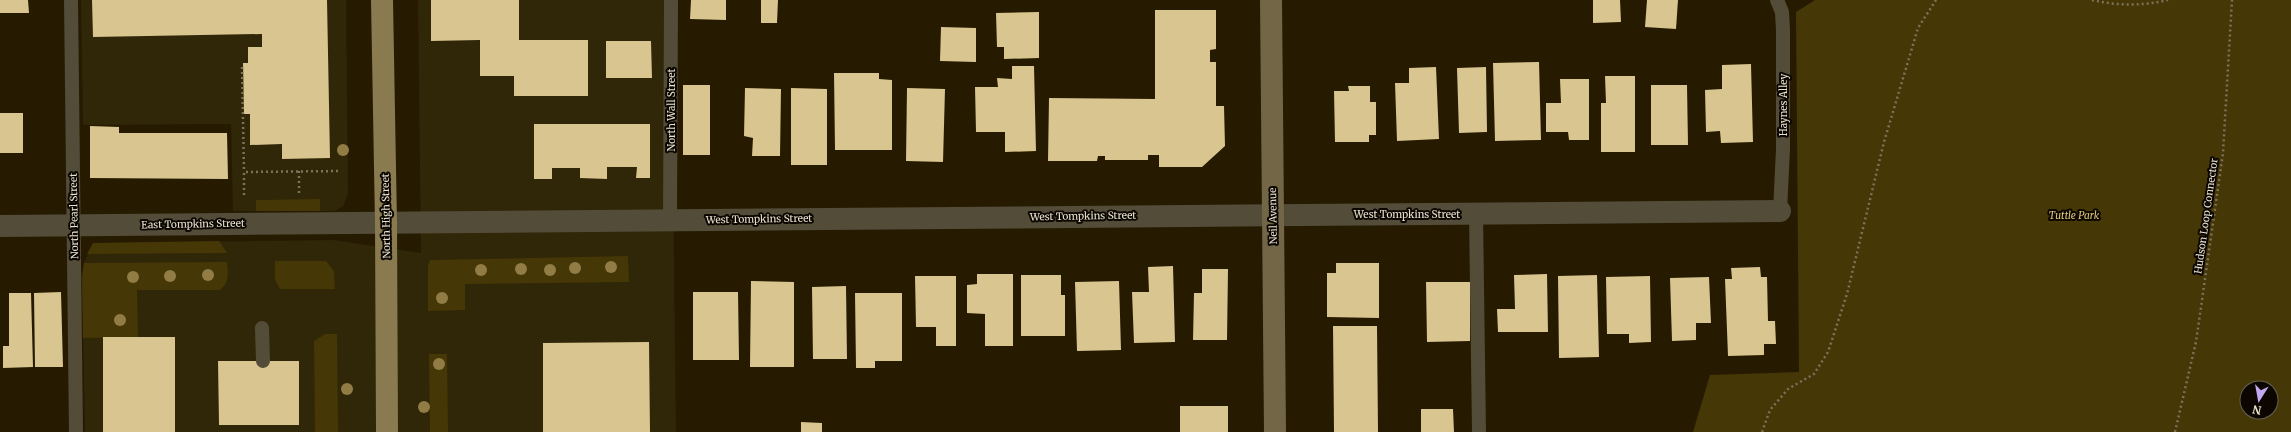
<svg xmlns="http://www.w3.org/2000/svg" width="2291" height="432" font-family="Merriweather,serif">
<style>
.built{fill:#302608}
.green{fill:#463706;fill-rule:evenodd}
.building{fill:#d9c590}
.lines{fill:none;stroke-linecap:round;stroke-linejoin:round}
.path{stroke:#7c735c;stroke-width:2.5;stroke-dasharray:2 3;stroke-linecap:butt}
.lane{stroke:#534c38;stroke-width:14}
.street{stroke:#534c38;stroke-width:22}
.secondary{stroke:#726646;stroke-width:22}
.primary{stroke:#8a7a50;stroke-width:22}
.tree{fill:#907c44}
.labels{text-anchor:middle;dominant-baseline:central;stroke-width:4;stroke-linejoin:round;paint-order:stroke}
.street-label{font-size:10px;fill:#eae3d2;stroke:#0b0700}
.park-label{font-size:10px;font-style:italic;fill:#e7cb7c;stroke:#0b0700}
</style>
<rect width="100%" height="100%" fill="#261b00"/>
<!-- built -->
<g class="built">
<path d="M81 0H346L348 194 343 206 335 211H233L231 124 83 125Z"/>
<path d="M418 0H671L676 432H85L82 277 84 263 93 243 333 240 421 253Z"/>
</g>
<!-- green -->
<g class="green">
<path d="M1815 0H2291V432H1693L1710 375 1799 372 1796 12ZM2247 388H2271V412H2247Z"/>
<path d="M320 199V211H256V200Z"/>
<path d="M219 241 227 253 87 254 93 243Z"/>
<path d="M628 256 629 282 465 284V310L428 311V266L430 260Z"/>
<path d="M275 261H326L334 271 335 289H280L275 280Z"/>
<path d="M227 262C228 272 230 282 220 290H137L138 337 83 338 82 277 84 263Z"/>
<path d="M325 334H337L338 432H315L314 341Z"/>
<path d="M429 354H447L448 432H430Z"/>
</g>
<!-- building -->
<g class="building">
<path d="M0 0H28L29 13H0Z"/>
<path d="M92 0H327L330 158 282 159V144L250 145V114H244L243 63H248V47H262V34L93 37Z"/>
<path d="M431 0H519V40H588V96H514V76H480V40L431 41Z"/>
<path d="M691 0H726V20L690 19Z"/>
<path d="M761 0H778L777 23H761Z"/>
<path d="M1593 0H1620L1621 22 1593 23Z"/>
<path d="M1647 0H1678L1676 29 1645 27Z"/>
<path d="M1155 10H1216V49L1210 50V62H1216V106H1224L1225 146 1202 167H1159V155H1148V160H1105V156H1098L1097 161H1048L1049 98 1155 99Z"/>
<path d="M1039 12V58L1004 59V47H997L996 13Z"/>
<path d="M941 27 976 28V62L940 61Z"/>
<path d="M606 41H651L652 78H606Z"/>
<path d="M1539 62 1541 140 1495 141 1493 63Z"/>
<path d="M1751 64 1753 142 1721 143 1720 131 1706 132 1705 90 1722 89V65Z"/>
<path d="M1012 66H1034L1036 151 1005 152V132H976L975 87H998L997 78 1012 79Z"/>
<path d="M1436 67 1439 139 1397 141 1395 83H1409V68Z"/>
<path d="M1486 67 1487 132 1459 133 1457 68Z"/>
<path d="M834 73H879V79L892 80V150H835Z"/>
<path d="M1605 76H1635V152H1601V103H1606Z"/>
<path d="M1560 79H1589V140H1569L1568 132H1546V103H1561Z"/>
<rect x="683" y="85" width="27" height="70"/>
<path d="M1651 85H1687L1688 145H1651Z"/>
<path d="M1348 86H1370V102H1376V135H1369V142H1335L1334 91H1349Z"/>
<path d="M745 88 781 89 780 156H752L753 138 744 136Z"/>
<path d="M791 88 827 89V165H791Z"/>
<path d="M907 88 945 89 943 162 906 161Z"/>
<rect x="0" y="113" width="23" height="40"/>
<path d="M534 124H650V178H636L637 167H607V179L580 178V168H552V179H534Z"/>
<path d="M90 126 119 127V133H227L228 179 90 178Z"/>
<path d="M1336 263H1379V318L1327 317V273H1336Z"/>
<path d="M1173 266 1175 342 1134 343 1132 292H1149L1148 267Z"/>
<path d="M1760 267 1761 277H1767L1768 321H1775L1776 344H1764V355L1728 356 1725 279H1732L1731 268Z"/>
<path d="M1202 269H1228L1227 340H1193L1194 293H1202Z"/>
<path d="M977 274H1013V346H985V314L967 313V285L977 284Z"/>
<path d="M1547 274 1548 332H1498L1497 309H1515L1514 275Z"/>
<path d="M1021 275H1061V295H1065V336H1021Z"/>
<path d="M1597 275 1599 357 1559 358 1558 276Z"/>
<path d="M915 276H956V346H936V327H916Z"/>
<path d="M1650 276 1651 342 1629 343V334H1607L1606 277Z"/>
<path d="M1709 277 1711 323H1696V340L1672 341 1670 278Z"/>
<path d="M751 281 794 282V367H750Z"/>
<path d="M1119 281 1121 350 1077 351 1075 282Z"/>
<path d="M1426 282H1470V341L1427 342Z"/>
<path d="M846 286 847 359H813L812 287Z"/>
<path d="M61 292 63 367H35L34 293Z"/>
<path d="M693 292H738L739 360H693Z"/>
<path d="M9 293H31L33 367 3 368V346H9Z"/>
<path d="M855 293H902V361H875V368H856Z"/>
<path d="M1333 326H1377L1378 432H1334Z"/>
<rect x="103" y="337" width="72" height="95"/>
<path d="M649 342 650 432H543V343Z"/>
<path d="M218 361H299V425H219Z"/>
<rect x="1180" y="406" width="48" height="26"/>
<path d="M1421 409H1453L1454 432H1421Z"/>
<path d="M801 422 822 423V432H801Z"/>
</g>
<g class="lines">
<!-- path -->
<g class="path">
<path d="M2092 0C2118 6 2143 6 2168 0"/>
<path d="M242 67 244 172"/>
<path d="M299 171V195"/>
<path d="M244 195V172L341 171"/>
<path d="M1762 432 1770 410 1788 389 1814 374 1828 352 1847 294 1884 142 1918 28 1936 0"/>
<path d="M2175 432 2196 342 2223 153 2232 0"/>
</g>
<!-- lane -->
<g class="lane">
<path d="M71 0 76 432"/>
<path d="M1777 0 1782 12 1783 30V149L1780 211"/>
<path d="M1476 213 1479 432"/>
<path d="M670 220 671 0"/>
<path d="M262 328 263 361"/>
</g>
<!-- street -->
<path class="street" d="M0 226 1780 211"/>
<!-- secondary -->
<path class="secondary" d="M1271 0 1275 432"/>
<!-- primary -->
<path class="primary" d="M382 0 386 223 387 432"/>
</g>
<!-- trees -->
<g class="tree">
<circle cx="343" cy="150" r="6"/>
<circle cx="611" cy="267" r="6"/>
<circle cx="575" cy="268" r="6"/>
<circle cx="521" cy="269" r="6"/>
<circle cx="481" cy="270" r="6"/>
<circle cx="550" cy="270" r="6"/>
<circle cx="208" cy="275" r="6"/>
<circle cx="170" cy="276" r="6"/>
<circle cx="133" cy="277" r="6"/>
<circle cx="442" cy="298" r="6"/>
<circle cx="120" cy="320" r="6"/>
<circle cx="439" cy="364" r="6"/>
<circle cx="347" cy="389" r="6"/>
<circle cx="424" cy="407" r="6"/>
</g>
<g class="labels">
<!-- street labels -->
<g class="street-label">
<text transform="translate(1783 105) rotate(-90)">Haynes Alley</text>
<text transform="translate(671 110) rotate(-90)">North Wall Street</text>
<text x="1407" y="214">West Tompkins Street</text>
<text transform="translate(74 216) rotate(-91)">North Pearl Street</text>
<text transform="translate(386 216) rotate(-91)">North High Street</text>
<text transform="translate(1083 216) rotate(-1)">West Tompkins Street</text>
<text transform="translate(1273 216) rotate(-91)">Neil Avenue</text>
<text transform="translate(2206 216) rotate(-82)">Hudson Loop Connector</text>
<text transform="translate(759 219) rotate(-1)">West Tompkins Street</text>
<text transform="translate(193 224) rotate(-1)">East Tompkins Street</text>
</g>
<!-- park labels -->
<g class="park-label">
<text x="2074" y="215">Tuttle Park</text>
</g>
</g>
<!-- north arrow -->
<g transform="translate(2259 400) rotate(191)"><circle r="19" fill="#0b0700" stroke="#645f54"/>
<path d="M0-3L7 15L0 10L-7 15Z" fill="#c2a8f3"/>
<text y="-6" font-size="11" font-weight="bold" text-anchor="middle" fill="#eae3d2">N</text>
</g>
</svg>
